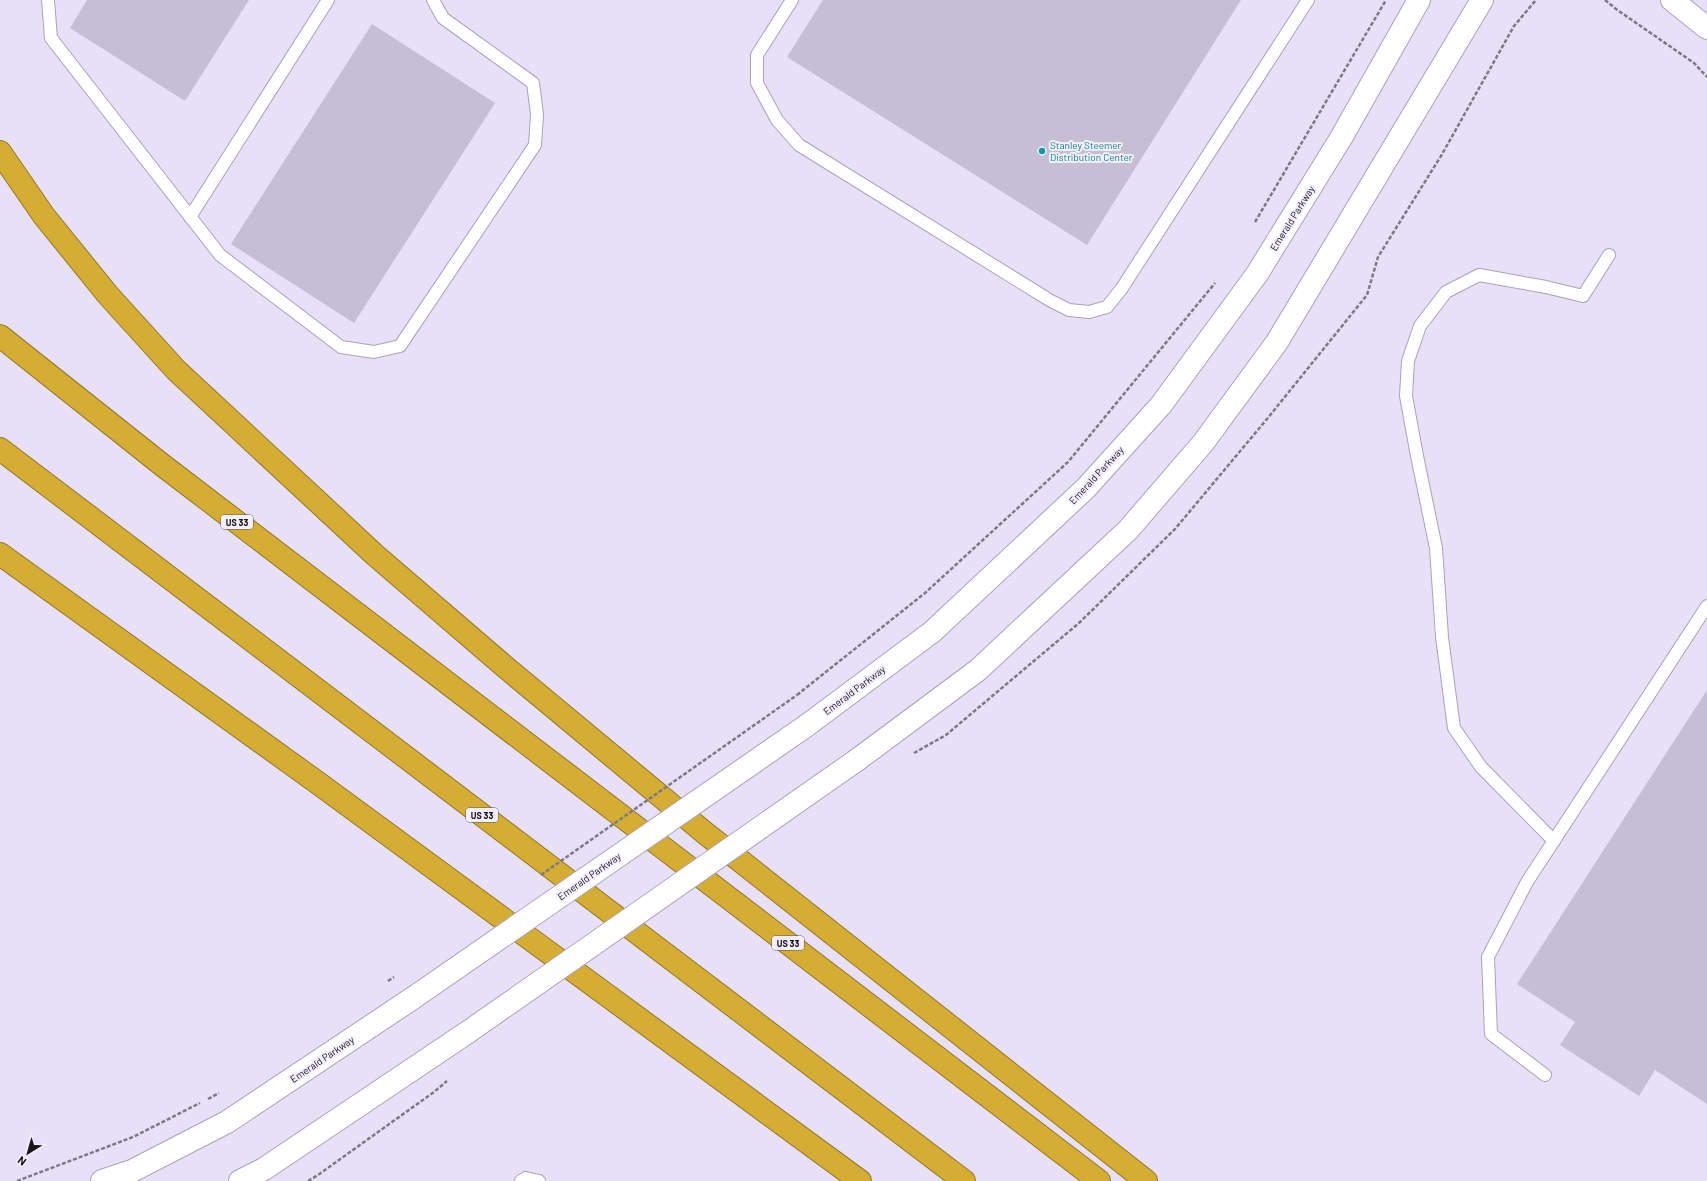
<svg xmlns="http://www.w3.org/2000/svg" width="1707" height="1181" font-family="Barlow,sans-serif">
<style>
.building{fill:#c6bed4}
.lines{fill:none;stroke-linecap:round;stroke-linejoin:round}
.service-casing{stroke:#a9a2b7;stroke-width:14}
.secondary-casing{stroke:#a9a2b7;stroke-width:24}
.motorway-casing{stroke:#92772a;stroke-width:24}
.path{stroke:#7d7887;stroke-width:2.5;stroke-dasharray:4 2;stroke-linecap:butt}
.service{stroke:#fff;stroke-width:12}
.secondary{stroke:#fff;stroke-width:22}
.motorway{stroke:#d5ad32;stroke-width:22}
.secondary-bridge-casing{stroke:#a9a2b7;stroke-width:24;stroke-linecap:butt}
.path-bridge{stroke:#7d7887;stroke-width:2.5;stroke-dasharray:4 2;stroke-linecap:butt}
.secondary-bridge{stroke:#fff;stroke-width:22}
.culture-dot{fill:#0f9aa8;stroke:#f4effd;stroke-width:1.5}
.labels{text-anchor:middle;dominant-baseline:central;stroke-width:4;stroke-linejoin:round;paint-order:stroke}
.shield{fill:#f4effd;stroke:#595660;stroke-width:1}
.shield-label{font-size:9px;font-weight:bold;fill:#17141c}
.culture-label{font-size:10px;fill:#0d838f;stroke:#f4effd;text-anchor:start}
.street-label{font-size:10px;fill:#17141c;stroke:#f4effd}
</style>
<rect width="100%" height="100%" fill="#e8e0f7"/>
<!-- building -->
<g class="building">
<path d="M87 0H249L185 101 70 28Z"/>
<path d="M823 0H1241L1087 245 787 57Z"/>
<path d="M372 24 495 103 354 323 231 244Z"/>
<path d="M1707 690V1104L1655 1070 1639 1096 1560 1045 1575 1022 1517 984Z"/>
</g>
<g class="lines">
<defs>
<g id="service">
<path d="M48 0 51 38 220 255 341 347 374 352 400 346 535 145 537 114 533 83 443 18 433 0"/>
<path d="M792 0 757 55V83L777 120 799 145 1051 301 1069 310 1089 312 1107 307 1122 288 1308 0"/>
<path d="M190 217 328 0"/>
<path d="M1554 841 1481 767 1454 728 1442 637 1436 548 1417 456 1406 396 1408 361 1420 326 1446 292 1479 275 1546 287 1583 296 1609 255"/>
<path d="M1545 1075 1491 1034 1488 957 1527 882 1707 606"/>
<path d="M521 1181 526 1178 539 1181"/>
</g>
<g id="secondary">
<path d="M1672 0 1707 28"/>
<path d="M806 726 932 632 1086 488 1161 405 1257 274 1341 138 1419 0"/>
<path d="M857 760 978 670 1128 530 1203 443 1277 342 1482 0"/>
<path d="M102 1181 132 1171 227 1122 413 998"/>
<path d="M240 1181 264 1169 468 1032"/>
</g>
<g id="motorway">
<path d="M0 152 44 216 108 295 176 370 375 555 504 666 705 833 1146 1181"/>
<path d="M0 336 161 464 1099 1181"/>
<path d="M0 449 964 1181"/>
<path d="M0 554 318 783 860 1181"/>
</g>
</defs>
<!-- service casing -->
<use href="#service" class="service-casing"/>
<!-- secondary casing -->
<use href="#secondary" class="secondary-casing"/>
<!-- motorway casing -->
<use href="#motorway" class="motorway-casing"/>
<!-- path -->
<g class="path">
<path d="M1605 0 1616 9 1694 63 1707 77"/>
<path d="M1255 222 1386 0"/>
<path d="M797 695 925 593 1068 462 1215 283"/>
<path d="M914 753 946 735 1079 623 1175 529 1267 419 1367 295 1378 257 1441 156 1514 26 1536 0"/>
<path d="M208 1099 219 1093"/>
<path d="M17 1181 133 1137 200 1103"/>
<path d="M308 1181 318 1175 434 1092 447 1081"/>
</g>
<!-- service -->
<use href="#service" class="service"/>
<!-- secondary -->
<use href="#secondary" class="secondary"/>
<!-- motorway -->
<use href="#motorway" class="motorway"/>
<defs>
<g id="secondary-bridge">
<path d="M413 998 806 726"/>
<path d="M468 1032 857 760"/>
</g>
</defs>
<!-- secondary-bridge casing -->
<use href="#secondary-bridge" class="secondary-bridge-casing"/>
<!-- path-bridge -->
<g class="path-bridge">
<path d="M541 875 797 695"/>
<path d="M388 981 394 977"/>
</g>
<!-- secondary-bridge -->
<use href="#secondary-bridge" class="secondary-bridge"/>
</g>
<!-- markers -->
<circle class="culture-dot" cx="1042" cy="151" r="4"/>
<g class="labels">
<!-- shield labels -->
<g class="shield">
<rect x="221" y="515" width="32" height="14" rx="3"/>
<rect x="466" y="808" width="32" height="14" rx="3"/>
<rect x="772" y="936" width="32" height="14" rx="3"/>
</g>
<g class="shield-label">
<text x="237" y="522">US 33</text>
<text x="482" y="815">US 33</text>
<text x="788" y="943">US 33</text>
</g>
<!-- culture labels -->
<g class="culture-label">
<text x="1050" y="145">Stanley Steemer<tspan x="1050" dy="12">Distribution Center</tspan></text>
</g>
<!-- street labels -->
<g class="street-label">
<text transform="translate(1292 218) rotate(-58)">Emerald Parkway</text>
<text transform="translate(1096 475) rotate(-47)">Emerald Parkway</text>
<text transform="translate(854 690) rotate(-37)">Emerald Parkway</text>
<text transform="translate(589 876) rotate(-35)">Emerald Parkway</text>
<text transform="translate(322 1059) rotate(-34)">Emerald Parkway</text>
</g>
</g>
<!-- north arrow -->
<g transform="translate(28 1153) rotate(217)" stroke="#f4effd" stroke-width="3" paint-order="stroke">
<path d="M0-3L7 15L0 10L-7 15Z" fill="#17141c"/>
<text y="-6" font-size="11" font-weight="bold" text-anchor="middle" fill="#17141c">N</text>
</g>
</svg>
